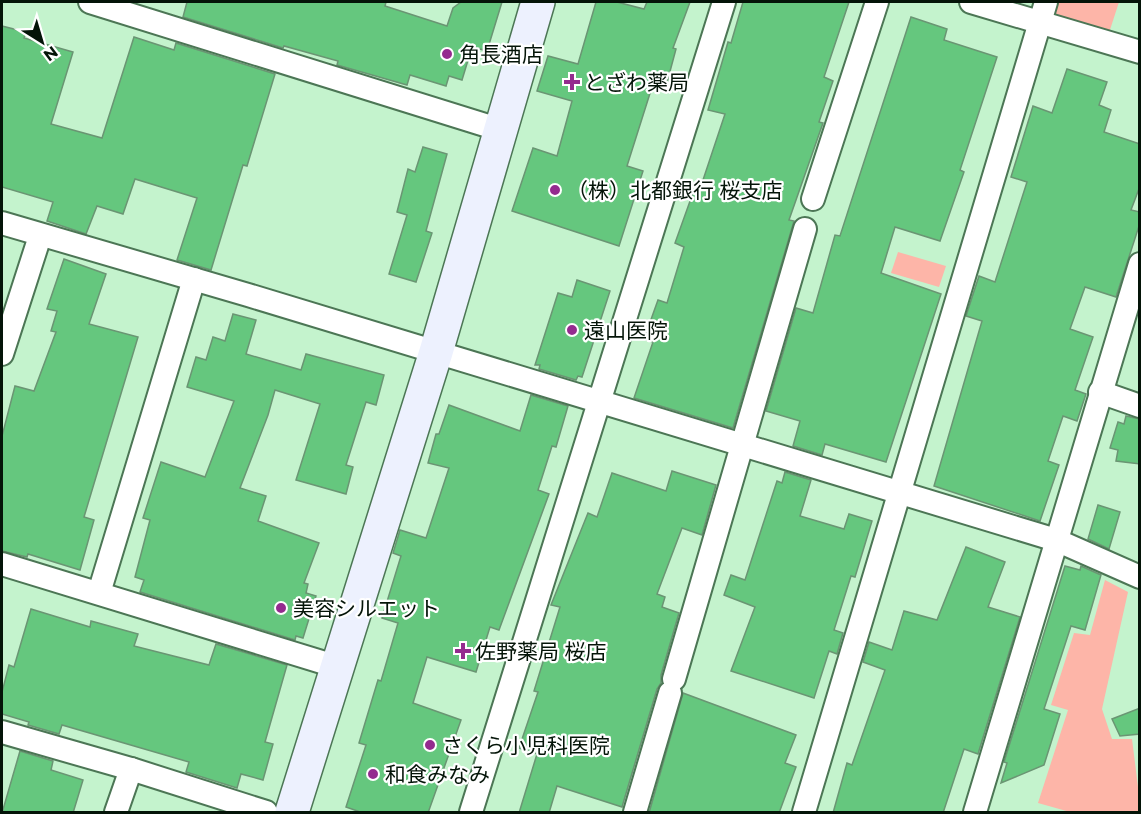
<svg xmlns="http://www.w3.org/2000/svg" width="1141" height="814" font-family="Montserrat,'Noto Sans JP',sans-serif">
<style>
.green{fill:#fdb5a8}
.building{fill:#65c77e;stroke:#6a9573;stroke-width:1.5}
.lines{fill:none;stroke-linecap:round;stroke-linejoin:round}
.street-casing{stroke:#4c7655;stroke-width:26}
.secondary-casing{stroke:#4c7655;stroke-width:36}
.street{stroke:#fff;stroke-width:22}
.secondary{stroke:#edf1fe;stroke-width:33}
.poi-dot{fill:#942b8f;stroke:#fff;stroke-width:2}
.labels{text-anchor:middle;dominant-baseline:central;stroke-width:4.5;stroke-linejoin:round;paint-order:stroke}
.poi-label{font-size:21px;fill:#041408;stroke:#fff;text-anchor:start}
</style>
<rect width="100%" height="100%" fill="#c4f3cd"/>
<!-- green -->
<g class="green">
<path d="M1053 2H1119L1108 36 1048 17Z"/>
<path d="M898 252 946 266 939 287 891 273Z"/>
<path d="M1105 580 1128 592 1102 709 1112 739H1132L1139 795V812H1070L1038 803 1068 710 1051 705 1074 633 1090 635Z"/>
</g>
<!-- building -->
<g class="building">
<path d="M187 2H386L385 6 447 26 453 8 461 2H502L487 51 472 47 462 80 449 76 446 86 410 75 407 85 337 65 338 61 284 46 283 48 183 17Z"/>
<path d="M596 2H617L644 9 647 2H690L673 48 676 49 665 90 652 87 627 166 643 171 619 246 512 211 533 148 557 156 572 101 537 91 548 56 578 64Z"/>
<path d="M743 2H849L824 77 833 81 819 122 823 123 789 220 794 221 733 428 634 398 653 342 644 339 658 300 667 303 684 247 675 243 694 190 699 192 725 114 708 110 728 42 731 43Z"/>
<path d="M911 17 947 29 944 40 997 57 960 170 964 172 940 241 895 227 881 273 941 294 886 462 825 444 822 455 793 446 800 421 766 411 796 308 813 313 835 235 840 236Z"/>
<path d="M2 26 26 32 24 38 73 52 51 124 102 138 134 37 174 50 176 43 275 74 247 166 243 165 211 270 177 260 197 198 135 179 123 214 97 206 86 234 47 221 53 202 2 187Z"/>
<path d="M1067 69 1107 82 1099 105 1111 110 1104 132 1140 144V186L1131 210 1140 212V223L1116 297 1085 287 1070 329 1093 337 1075 390 1086 394 1077 421 1063 416 1048 461 1059 465 1040 521 934 486 982 321 966 316 976 285 979 276 995 282 1027 182 1011 177 1033 106 1052 113Z"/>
<path d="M423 147 447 154 426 231 432 233 416 282 389 274 407 215 397 212 408 169 415 172Z"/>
<path d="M64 259 106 274 89 324 138 337 84 517 94 520 80 570 28 554 27 557 2 551V436L15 386 34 391 56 332 51 331 57 311 47 309Z"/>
<path d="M577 280 610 291 582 377 578 376 576 380 539 369 540 365H535L558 293 572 297Z"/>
<path d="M233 314 256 320 246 354 301 370 306 354 384 375 376 405 366 402 346 465 353 467 346 494 296 480 320 404 275 390 268 415 240 488 266 496 258 521 319 543 304 583 308 584 306 593 316 596 303 638 296 636 295 640 140 592 144 580 135 577 150 520 143 518 161 462 205 477 234 401 187 387 196 357 206 360 213 337 225 341Z"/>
<path d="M531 395 568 406 556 447 552 446 538 490 549 494 499 630 490 627 476 672 427 657 413 703 461 720 428 813H363L346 807 366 745 359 743 378 680 381 681 398 623 382 618 401 556 393 553 400 530 426 538 449 468 428 463 436 434H439L449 405 520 431Z"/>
<path d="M1126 416 1140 419V464L1116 461 1118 450 1110 448 1118 422 1124 424Z"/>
<path d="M672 471 716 485 702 535 682 528 657 594 665 597 662 607 679 613 661 675V683L657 689 622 807 557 786 549 813H519L537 754 519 748 538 692 534 691 560 607 551 605 588 513 597 517 612 473 666 491Z"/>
<path d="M785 472 811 480 800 516 844 529 849 514 872 521 855 577 851 576 834 630 843 633 837 654 829 651 814 698 731 671 755 607 724 595 731 575 745 580 777 481 782 483Z"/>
<path d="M1098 505 1120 512 1109 549 1088 539Z"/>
<path d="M966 547 1005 562 988 607 1020 617 978 754 964 749 943 813H833L847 763 852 765 885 670 863 662 869 642 892 650 904 611 937 620Z"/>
<path d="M1065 566 1080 570 1081 566 1101 575 1085 630 1071 626 1044 709 1060 714 1044 765 1001 783 1007 763 1004 762Z"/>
<path d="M31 609 90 627 91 621 138 634 134 646 209 665 216 644 287 665 265 742 273 744 263 780 241 774 237 788 186 772 189 762 62 725 59 734 28 725 29 722 2 714V692L9 665 14 667Z"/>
<path d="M683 693 796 735 785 763 796 767 779 813H649Z"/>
<path d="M1140 708V734L1120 736 1112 719Z"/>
<path d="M20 751 53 761 51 770 83 780 73 813H2Z"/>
</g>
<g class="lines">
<defs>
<g id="street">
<path d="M90 2 501 130"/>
<path d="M971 2 1140 52"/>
<path d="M813 199 877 2"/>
<path d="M2 223 248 295 1056 540 1140 577"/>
<path d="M2 354 40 236"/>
<path d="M1100 392 1140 406"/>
<path d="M2 564 338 667"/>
<path d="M99 593 194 279"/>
<path d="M674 679 805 229"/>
<path d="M2 732 131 769 266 812"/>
<path d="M116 812 131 769"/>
<path d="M471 812 724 2"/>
<path d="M635 812 670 693"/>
<path d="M804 812 1046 2"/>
<path d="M975 812 1140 264"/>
</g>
<path id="secondary" d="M292 812 436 352 538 2"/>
</defs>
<!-- street casing -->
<use href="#street" class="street-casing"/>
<!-- secondary casing -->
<use href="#secondary" class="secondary-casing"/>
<!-- street -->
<use href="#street" class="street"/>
<!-- secondary -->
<use href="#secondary" class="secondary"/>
</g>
<!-- markers -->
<g class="poi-dot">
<circle cx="447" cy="54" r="6"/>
<path d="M569 73h6v6h6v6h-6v6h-6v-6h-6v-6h6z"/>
<circle cx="555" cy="190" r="6"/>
<circle cx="572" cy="330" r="6"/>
<circle cx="281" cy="608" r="6"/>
<path d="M460 642h6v6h6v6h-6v6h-6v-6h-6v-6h6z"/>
<circle cx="430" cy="745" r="6"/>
<circle cx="373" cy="774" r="6"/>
</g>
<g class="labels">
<!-- poi labels -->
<g class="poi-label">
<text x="459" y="54">角長酒店</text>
<text x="584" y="82">とざわ薬局</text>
<text x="567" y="190">（株）北都銀行 桜支店</text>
<text x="584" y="330">遠山医院</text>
<text x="293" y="608">美容シルエット</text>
<text x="475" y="651">佐野薬局 桜店</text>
<text x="442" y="745">さくら小児科医院</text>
<text x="385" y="774">和食みなみ</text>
</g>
</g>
<!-- border -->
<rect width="1141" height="814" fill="none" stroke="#041408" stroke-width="6"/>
<!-- north arrow -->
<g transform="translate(42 42) rotate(143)" stroke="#ffffff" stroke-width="4.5" paint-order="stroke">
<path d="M0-4.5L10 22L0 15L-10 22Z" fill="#041408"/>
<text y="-9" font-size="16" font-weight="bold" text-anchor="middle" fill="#041408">N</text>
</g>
</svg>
